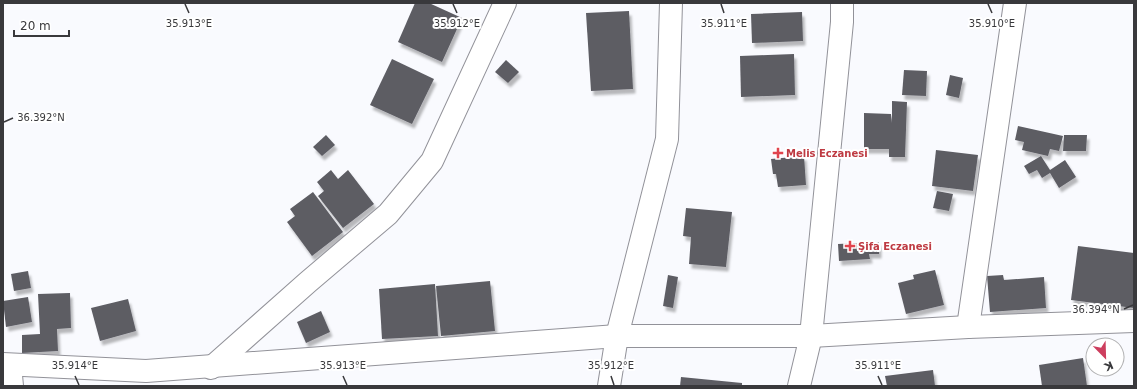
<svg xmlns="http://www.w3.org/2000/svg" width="1137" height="389" font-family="'DejaVu Sans',sans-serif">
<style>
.building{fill:#5d5d64;filter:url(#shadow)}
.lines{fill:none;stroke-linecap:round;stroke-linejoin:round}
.street-casing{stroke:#929299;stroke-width:24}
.secondary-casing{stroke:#929299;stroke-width:24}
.street{stroke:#fff;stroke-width:22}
.secondary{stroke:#fff;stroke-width:22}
.ticks{fill:none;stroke:#39393c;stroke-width:1.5}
.health-dot{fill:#e0444e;stroke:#fff;stroke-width:1.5}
.labels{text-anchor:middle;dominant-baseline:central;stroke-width:4;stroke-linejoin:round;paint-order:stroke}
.health-label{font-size:10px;font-weight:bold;fill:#be3a42;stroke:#fff;text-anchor:start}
.ticks-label{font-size:10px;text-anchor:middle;fill:#39393c;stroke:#fff;stroke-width:4;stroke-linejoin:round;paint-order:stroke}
</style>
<defs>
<filter id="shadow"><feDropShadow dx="2.5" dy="4.5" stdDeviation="1" flood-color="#0004"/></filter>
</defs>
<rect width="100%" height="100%" fill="#f9fafe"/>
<!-- building -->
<g class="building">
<path d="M415 3H429L462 18 442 62 398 42Z"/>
<path d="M629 11 633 89 591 91 586 13Z"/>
<path d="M802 12 803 41 752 43 751 14Z"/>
<path d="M794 54 795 95 741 97 740 56Z"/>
<path d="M392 59 434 79 412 124 370 105Z"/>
<path d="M506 60 519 72 508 83 495 72Z"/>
<path d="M904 70 927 71 926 96 902 95Z"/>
<path d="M950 75 963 78 959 98 946 95Z"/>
<path d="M892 101 907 102 905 157H889V149H864V113L891 114 892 123Z"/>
<path d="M1018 126 1063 136 1059 151 1050 149 1048 156 1022 150 1024 142 1015 140Z"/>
<path d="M326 135 335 145 322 156 313 147Z"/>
<path d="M1064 135H1087L1086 151H1063Z"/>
<path d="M936 150 978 155 973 191 932 186Z"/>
<path d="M804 156 806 185 778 187 776 174H773L771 159Z"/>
<path d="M1041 156 1050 170 1065 160 1076 177 1059 188 1050 173 1042 178 1037 170 1029 174 1024 166Z"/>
<path d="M331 170 338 179 348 170 374 204 343 228 318 196 324 191 317 182Z"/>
<path d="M937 191 953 194 949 211 933 208Z"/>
<path d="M313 192 343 232 312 256 287 222 295 216 290 209Z"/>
<path d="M686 208 732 212 726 267 689 264 691 237 683 236Z"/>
<path d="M879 242V254H869L870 259 839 261 838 244Z"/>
<path d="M1078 246 1134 253V308L1071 300Z"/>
<path d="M935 270 944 305 906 314 898 283 914 279 913 275Z"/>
<path d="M28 271 31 288 14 291 11 274Z"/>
<path d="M668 275 678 277 673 308 663 306Z"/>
<path d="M1003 275 1004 280 1044 277 1046 308 990 312 987 276Z"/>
<path d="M490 281 495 331 441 336 436 286Z"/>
<path d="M435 284 438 336 382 339 379 289Z"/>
<path d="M70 293 71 328 57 329 58 351 22 353V335L40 334 38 294Z"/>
<path d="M28 297 32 322 6 327 3 301Z"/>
<path d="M128 299 136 331 100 341 91 308Z"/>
<path d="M321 311 330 332 306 343 297 322Z"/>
<path d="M1083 358 1087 386H1042L1039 365Z"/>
<path d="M933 370 935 386H887L885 376Z"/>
<path d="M681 377 742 383V386H680Z"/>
</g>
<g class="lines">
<defs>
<g id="street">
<path d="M968 327 1015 3"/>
<path d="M10 365 12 386"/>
<path d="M211 368 308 282 388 214 432 161 505 3"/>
<path d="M609 386 617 336 667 139 671 3"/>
<path d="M799 386 811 336"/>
</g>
<g id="secondary">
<path d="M811 336 842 22V3"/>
<path d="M3 364 146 371 617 336H811L968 327 1134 321"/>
</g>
</defs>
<!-- street casing -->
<use href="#street" class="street-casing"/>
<!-- secondary casing -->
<use href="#secondary" class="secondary-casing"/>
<!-- street -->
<use href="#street" class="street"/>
<!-- secondary -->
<use href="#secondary" class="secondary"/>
</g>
<!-- ticks -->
<path class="ticks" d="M185 4 189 13M453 4 457 13M721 4 724 13M988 4 992 13M4 122 13 118M1124 309 1133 305M75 376 79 385M343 376 347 385M611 376 614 385M878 376 882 385"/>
<!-- markers -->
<g class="health-dot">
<path d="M776 147h4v4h4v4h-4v4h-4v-4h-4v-4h4z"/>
<path d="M848 240h4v4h4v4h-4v4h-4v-4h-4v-4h4z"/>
</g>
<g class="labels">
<!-- health labels -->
<g class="health-label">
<text x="786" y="153">Melis Eczanesi</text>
<text x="858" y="246">Şifa Eczanesi</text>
</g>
</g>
<g class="ticks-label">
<text x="189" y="27">35.913°E</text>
<text x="457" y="27">35.912°E</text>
<text x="724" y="27">35.911°E</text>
<text x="992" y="27">35.910°E</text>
<text x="41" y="121">36.392°N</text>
<text x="1096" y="313">36.394°N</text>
<text x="75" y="369">35.914°E</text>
<text x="343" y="369">35.913°E</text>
<text x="611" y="369">35.912°E</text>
<text x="878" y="369">35.911°E</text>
</g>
<!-- border -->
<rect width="1137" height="389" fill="none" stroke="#39393c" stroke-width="8"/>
<!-- north arrow -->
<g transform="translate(1105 357) rotate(157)"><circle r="19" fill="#ffffff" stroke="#b0b0b1"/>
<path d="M0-3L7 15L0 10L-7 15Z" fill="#cd3e5e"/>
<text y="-6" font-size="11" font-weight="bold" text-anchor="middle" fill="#39393c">K</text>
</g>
<!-- scale -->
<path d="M14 30v6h55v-6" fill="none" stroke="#39393c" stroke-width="2"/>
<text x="20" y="30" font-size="12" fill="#39393c" stroke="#ffffff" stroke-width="3" paint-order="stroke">20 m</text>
</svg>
